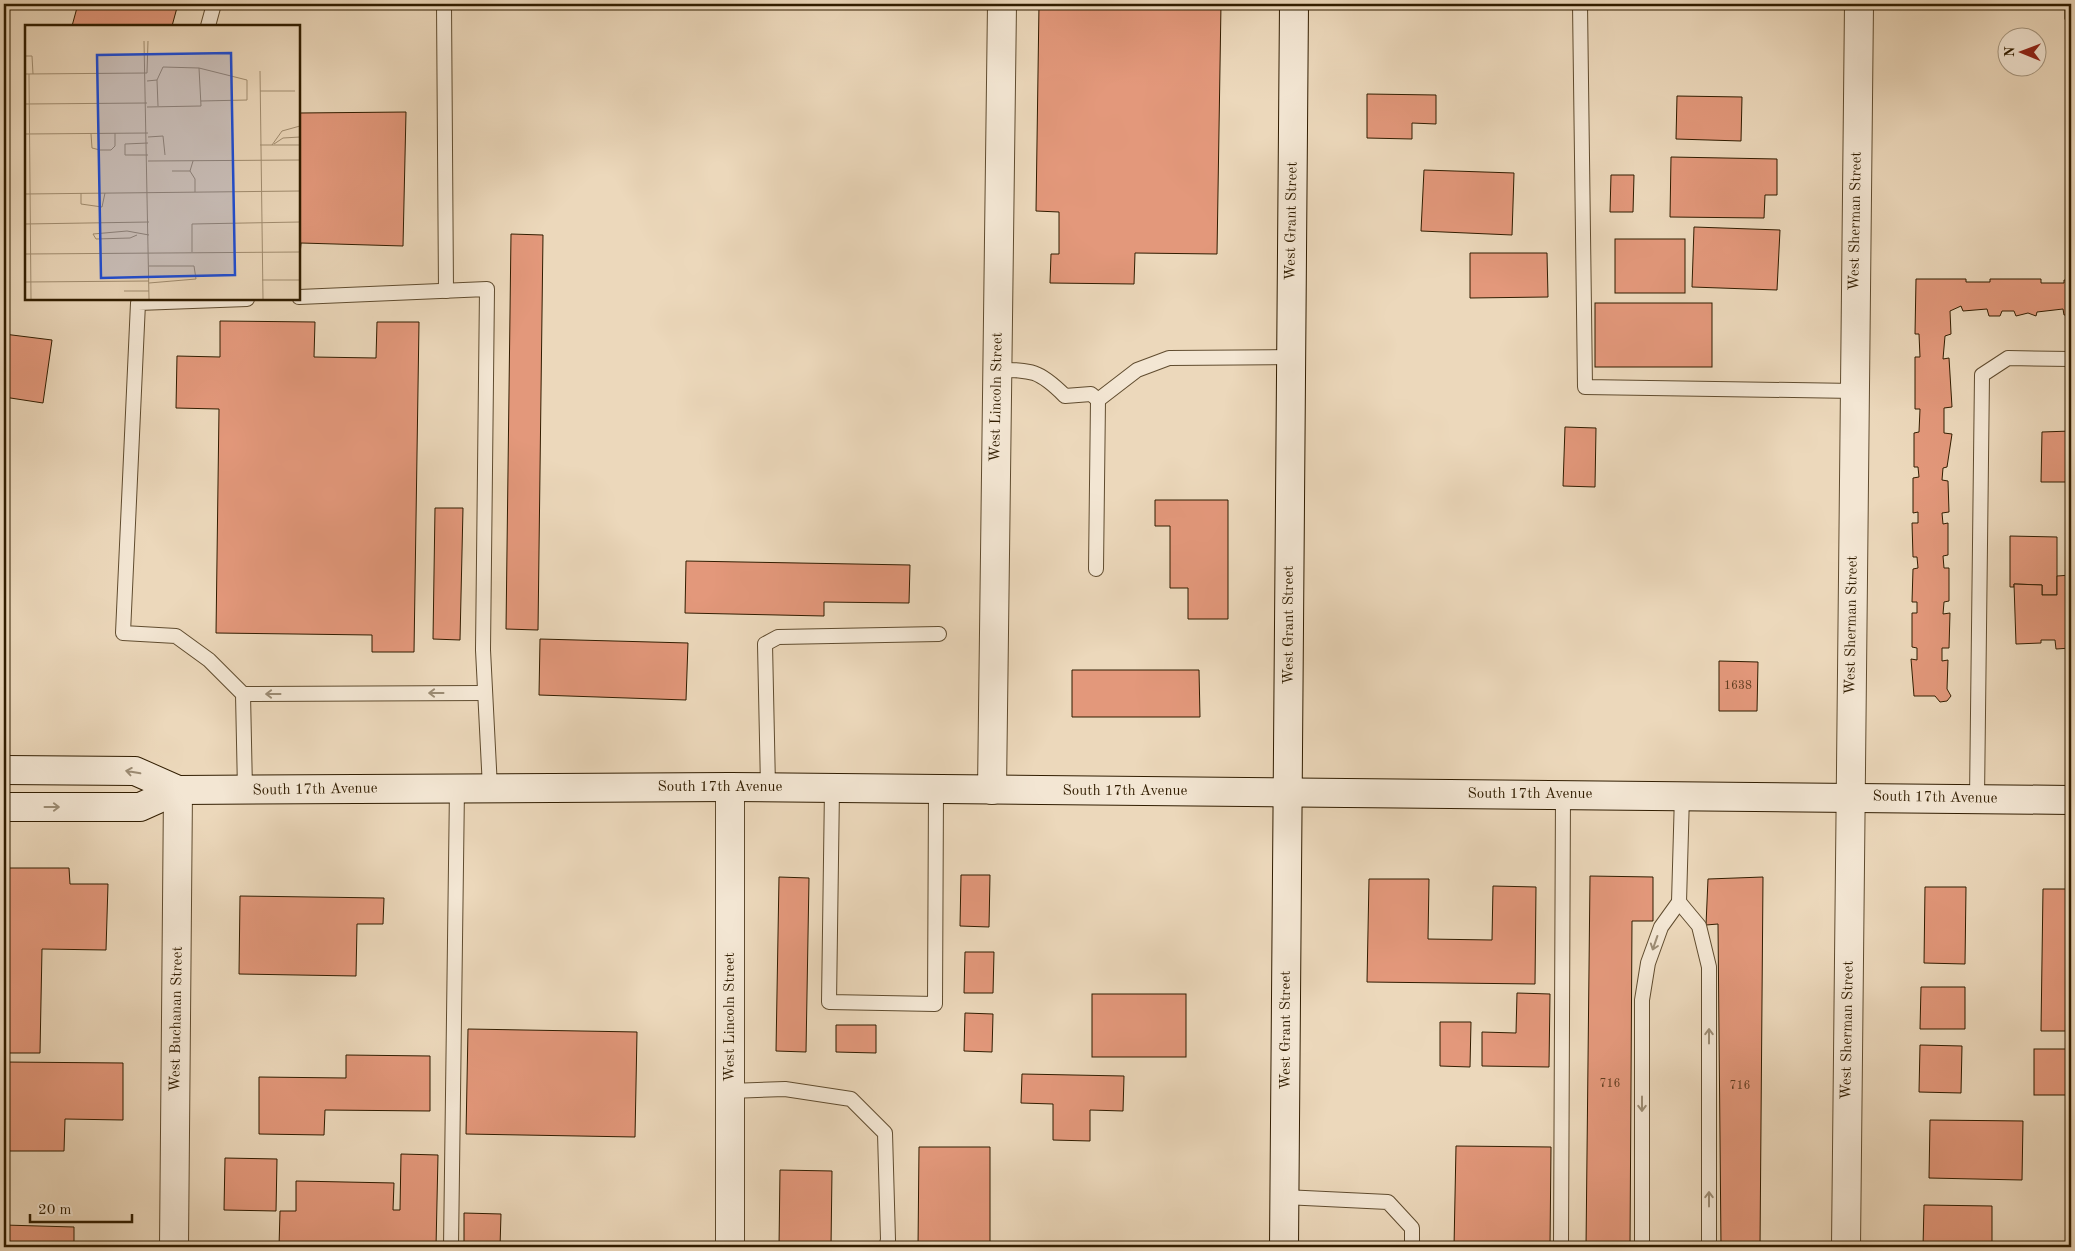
<svg xmlns="http://www.w3.org/2000/svg" width="2075" height="1251" font-family="'Old Standard TT',serif">
<style>
.building{fill:#e3987b;stroke:#311d00}
.lines{fill:none;stroke-linecap:round;stroke-linejoin:round}
.lane-casing{stroke:#604c2f;stroke-width:16}
.street-casing{stroke:#604c2f;stroke-width:30}
.secondary-casing{stroke:#311d00;stroke-width:30}
.lane{stroke:#f3e6d3;stroke-width:14}
.street{stroke:#f3e6d3;stroke-width:28}
.secondary{stroke:#f3e6d3;stroke-width:28}
.oneway{stroke:#9c8c74}
.labels{text-anchor:middle;dominant-baseline:central;stroke-width:4.5;stroke-linejoin:round;paint-order:stroke}
.number-label{font-size:12px;fill:#5e3c1f}
.street-label{font-size:15px;fill:#311d00;stroke:#f3e6d3}
.inset-road{fill:none;stroke:#a18d70;stroke-width:1}
.view{fill:#1d4ed8;fill-opacity:0.15;stroke:#1d4ed8;stroke-width:2.5}
.inset-edge{fill:none;stroke:#311d00;stroke-width:2.5}
</style>
<rect width="100%" height="100%" fill="#ecd8bb"/>
<filter id="stains"><feTurbulence type="fractalNoise" baseFrequency=".004" numOctaves="4"/><feColorMatrix values="0 0 0 0 .2 0 0 0 0 .09 0 0 0 0 .02 0 0 0 .5 -.17"/></filter>
<radialGradient id="worn" r=".72"><stop offset=".6" stop-color="#630" stop-opacity="0"/><stop offset="1" stop-color="#630" stop-opacity=".3"/></radialGradient>
<!-- building -->
<g class="building">
<path d="M78 4H178L172 26H72Z"/>
<path d="M1039 4H1221L1217 254 1135 253 1134 284 1050 283 1051 254H1059V212L1036 211Z"/>
<path d="M1919 4H2058V9L1919 8Z"/>
<rect x="2065" y="4" width="6" height="15"/>
<path d="M1367 94 1436 95V124L1412 123V139L1367 138Z"/>
<path d="M1677 96 1742 97 1741 141 1676 139Z"/>
<path d="M406 112 403 246 301 243 299 267V113Z"/>
<path d="M1671 157 1777 159V195H1765L1764 218 1670 217Z"/>
<path d="M1424 170 1514 173 1512 235 1421 231Z"/>
<path d="M1611 175H1634L1633 212H1610Z"/>
<path d="M1694 227 1780 230 1777 290 1692 287Z"/>
<path d="M511 234 543 235 538 630 506 629Z"/>
<rect x="1615" y="239" width="70" height="54"/>
<path d="M1470 253H1547L1548 297 1470 298Z"/>
<path d="M1916 279H1966V282H1990V279H2041V283H2064V280H2071V315H2064L2063 309 2037 312 2036 316 2028 313 2016 316 2014 311H2002L2000 316H1989L1987 309 1963 311 1961 306 1950 311 1951 334 1945 336 1943 359 1949 358 1952 407 1944 408V433L1952 434 1947 467 1943 468 1942 480 1948 481 1949 512 1942 513 1943 524 1948 523V555L1943 556 1944 568H1949V601L1944 602 1943 614 1950 613 1949 648H1942V661L1948 660 1947 689 1951 696 1947 701 1940 702 1935 696H1914L1911 659 1917 660V648L1912 647V613H1917V602H1912L1913 569 1918 568 1917 557H1913L1912 523H1918V512L1913 513V478L1919 477 1918 467H1914V433L1919 432 1920 409H1915V357H1920L1919 334H1915Z"/>
<rect x="1595" y="303" width="117" height="64"/>
<path d="M220 321 315 322 314 357 376 358 377 322H419L414 652H372V635L216 633 219 409 176 408 177 356 220 357Z"/>
<path d="M4 334 52 340 43 403 4 397Z"/>
<path d="M1565 427 1596 428 1595 487 1563 486Z"/>
<path d="M2071 431V482H2041L2042 432Z"/>
<path d="M1155 500H1228V619H1188V588H1170V526H1155Z"/>
<path d="M435 508H463L460 640 433 639Z"/>
<path d="M2010 536 2057 537V595H2042V585L2014 584V587H2010Z"/>
<path d="M686 561 910 565 909 603 824 602V616L685 613Z"/>
<path d="M2071 575V648L2056 649 2055 640H2041V643L2016 644 2014 584 2042 585V595H2057V576Z"/>
<path d="M540 639 688 643 686 700 539 695Z"/>
<path d="M1719 661 1758 662 1757 711H1719Z"/>
<path d="M1072 670H1199L1200 717H1072Z"/>
<path d="M4 868H69L70 884H108L106 950 42 949 40 1053H4Z"/>
<path d="M961 875H990L989 927 960 926Z"/>
<path d="M1590 876 1653 877V921H1632L1630 1247H1586Z"/>
<path d="M779 877 809 878 806 1052 776 1051Z"/>
<path d="M1763 877 1760 1247H1721L1718 924 1706 925 1708 879Z"/>
<path d="M1369 879H1429L1428 939 1492 940 1493 886 1536 887 1535 984 1367 982Z"/>
<path d="M1925 887H1966L1965 964 1924 963Z"/>
<path d="M2043 889H2071V1031H2041Z"/>
<path d="M240 896 384 898 383 924H357L356 976 239 974Z"/>
<path d="M965 952H994L993 993H964Z"/>
<path d="M1921 987H1965V1029H1920Z"/>
<path d="M1517 993 1550 994 1549 1067 1482 1066V1032L1516 1033Z"/>
<rect x="1092" y="994" width="94" height="63"/>
<path d="M965 1013 993 1014 992 1052 964 1051Z"/>
<path d="M1440 1022H1471L1470 1067 1440 1066Z"/>
<path d="M836 1025H876V1053L836 1052Z"/>
<path d="M468 1029 637 1032 635 1137 466 1134Z"/>
<path d="M1920 1045 1962 1046 1961 1093 1919 1092Z"/>
<rect x="2034" y="1049" width="37" height="46"/>
<path d="M346 1055 430 1056V1111L325 1110 324 1135 259 1134V1077L346 1078Z"/>
<path d="M4 1062 123 1063V1120L65 1119 64 1151H4Z"/>
<path d="M1022 1074 1124 1076 1123 1111 1090 1110V1141L1053 1140V1104L1021 1103Z"/>
<path d="M1930 1120 2023 1121 2022 1180 1929 1178Z"/>
<path d="M1456 1146 1551 1147 1550 1247H1454Z"/>
<path d="M919 1147H990V1247H918Z"/>
<path d="M401 1154 438 1155 436 1247H279L280 1211H296V1181L394 1183 393 1210H400Z"/>
<path d="M225 1158 277 1159 276 1211 224 1210Z"/>
<path d="M780 1170 832 1171 831 1247H779Z"/>
<path d="M1924 1205 1992 1206V1247H1923Z"/>
<path d="M464 1213 501 1214 500 1247H464Z"/>
<path d="M4 1225 74 1227V1247H4Z"/>
</g>
<g class="lines">
<defs>
<g id="lane">
<path d="M444 4 446 291"/>
<path d="M1580 4 1585 387 1855 391"/>
<path d="M208 26 214 4"/>
<path d="M299 297 487 289 483 650 490 788"/>
<path d="M997 370C1032 370 1039 370 1065 396L1091 394 1098 400 1096 569"/>
<path d="M1098 400 1137 370 1169 358 1291 357"/>
<path d="M243 694 485 693"/>
<path d="M768 787 765 644 778 637 939 634"/>
<path d="M832 788 829 1002 935 1004 936 790"/>
<path d="M245 790 243 694 209 660 176 636 123 633 138 303 247 299"/>
<path d="M1977 798 1982 375 2008 358 2071 359"/>
<path d="M1679 902 1699 926 1709 967V1247"/>
<path d="M730 1091 785 1089 851 1099 885 1133 888 1240 886 1247"/>
<path d="M1284 1197 1388 1202 1412 1228V1247"/>
<path d="M451 1247 457 788"/>
<path d="M1561 1247 1563 794"/>
<path d="M1642 1247V1000L1648 963 1661 927 1679 902 1682 795"/>
</g>
<g id="street">
<path d="M730 787V1247"/>
<path d="M992 790 1002 4"/>
<path d="M174 1247 178 790"/>
<path d="M1846 1247 1859 4"/>
</g>
<g id="secondary">
<path d="M4 770 135 771 178 790 730 787 2071 800"/>
<path d="M4 807H140L178 790"/>
<path d="M1284 1247 1294 4"/>
</g>
</defs>
<!-- lane casing -->
<use href="#lane" class="lane-casing"/>
<!-- street casing -->
<use href="#street" class="street-casing"/>
<!-- secondary casing -->
<use href="#secondary" class="secondary-casing"/>
<!-- lane -->
<use href="#lane" class="lane"/>
<!-- street -->
<use href="#street" class="street"/>
<!-- secondary -->
<use href="#secondary" class="secondary"/>
</g>
<!-- one-way arrows -->
<defs><path id="oneway-shaft" d="M-6 0H5M1.5-3L5.5 0L1.5 3" fill="none" stroke-width="1.6" stroke-linecap="round" stroke-linejoin="round" transform="scale(1.25)"/></defs>
<g class="oneway">
<use href="#oneway-shaft" transform="translate(436 693) rotate(180)"/>
<use href="#oneway-shaft" transform="translate(273 694) rotate(180)"/>
<use href="#oneway-shaft" transform="translate(133 772) rotate(-170)"/>
<use href="#oneway-shaft" transform="translate(52 807)"/>
<use href="#oneway-shaft" transform="translate(1655 943) rotate(109)"/>
<use href="#oneway-shaft" transform="translate(1709 1036) rotate(-90)"/>
<use href="#oneway-shaft" transform="translate(1642 1104) rotate(90)"/>
<use href="#oneway-shaft" transform="translate(1709 1199) rotate(-90)"/>
</g>
<g class="labels">
<!-- number labels -->
<g class="number-label">
<text x="1738" y="686">1638</text>
<text x="1610" y="1084">716</text>
<text x="1740" y="1086">716</text>
</g>
<!-- street labels -->
<g class="street-label">
<text transform="translate(1292 221) rotate(-89)">West Grant Street</text>
<text transform="translate(1856 221) rotate(-89)">West Sherman Street</text>
<text transform="translate(997 397) rotate(-89)">West Lincoln Street</text>
<text transform="translate(1289 625) rotate(-90)">West Grant Street</text>
<text transform="translate(1852 625) rotate(-89)">West Sherman Street</text>
<text x="720" y="787">South 17th Avenue</text>
<text transform="translate(315 790) rotate(-1)">South 17th Avenue</text>
<text x="1125" y="791">South 17th Avenue</text>
<text x="1530" y="794">South 17th Avenue</text>
<text transform="translate(1935 798) rotate(1)">South 17th Avenue</text>
<text transform="translate(730 1017) rotate(-90)">West Lincoln Street</text>
<text transform="translate(177 1019) rotate(-89)">West Buchanan Street</text>
<text transform="translate(1286 1030) rotate(-90)">West Grant Street</text>
<text transform="translate(1848 1030) rotate(-89)">West Sherman Street</text>
</g>
</g>
<!-- overview -->
<g transform="translate(25 25)">
<rect width="275" height="275" fill="#ecd8bb"/>
<path class="inset-road" d="M119 16 124 274M0 31H7L8 49M174 43 222 55V75L176 76M235 46 238 274M122 48 123 16M0 49 122 48M4 49 6 274M132 55 133 81M122 56 132 55 138 42 174 43 176 81 122 82M235 66H270M0 79 122 78M0 109 123 108M66 109 67 123 75 125H86L90 121V108M123 112 138 111 140 130M123 118 100 119V130H123M249 119 258 113 275 112M235 120H275M247 120 257 106 275 101M123 136 275 135M147 146H165L168 136M165 146 170 154V167M56 168V179L77 182 80 168M0 169 275 166M0 199 124 197M112 210 105 213 71 214 68 209 102 206 124 210M167 227V199L275 197M0 229 275 227M124 241H169L171 254 124 258M237 255H275M0 257 124 256M99 266H124"/>
<path class="view" d="M206 28 210 250 76 253 72 30Z"/>
<rect width="275" height="275" class="inset-edge"/>
</g>
<!-- margin -->
<rect width="2075" height="1251" fill="none" stroke="#ecd8bb" stroke-width="20"/>
<rect x="5" y="5" width="2065" height="1241" fill="none" stroke="#311d00" stroke-width="2.5"/>
<rect x="10" y="10" width="2055" height="1231" fill="none" stroke="#311d00"/>
<!-- north arrow -->
<g transform="translate(2022 52) rotate(271)"><circle r="24" fill="#f3e6d3" stroke="#a5967f"/>
<path d="M0-4L9 19L0 12L-9 19Z" fill="#8f2418"/>
<text y="-8" font-size="14" font-weight="bold" text-anchor="middle" fill="#311d00">N</text>
</g>
<!-- scale -->
<path d="M30 1214v8h102v-8" fill="none" stroke="#311d00" stroke-width="2.5"/>
<text x="38" y="1214" font-size="15" fill="#311d00" stroke="#f3e6d3" stroke-width="4" paint-order="stroke">20 m</text>
<rect width="100%" height="100%" filter="url(#stains)"/>
<rect width="100%" height="100%" fill="url(#worn)"/>
</svg>
